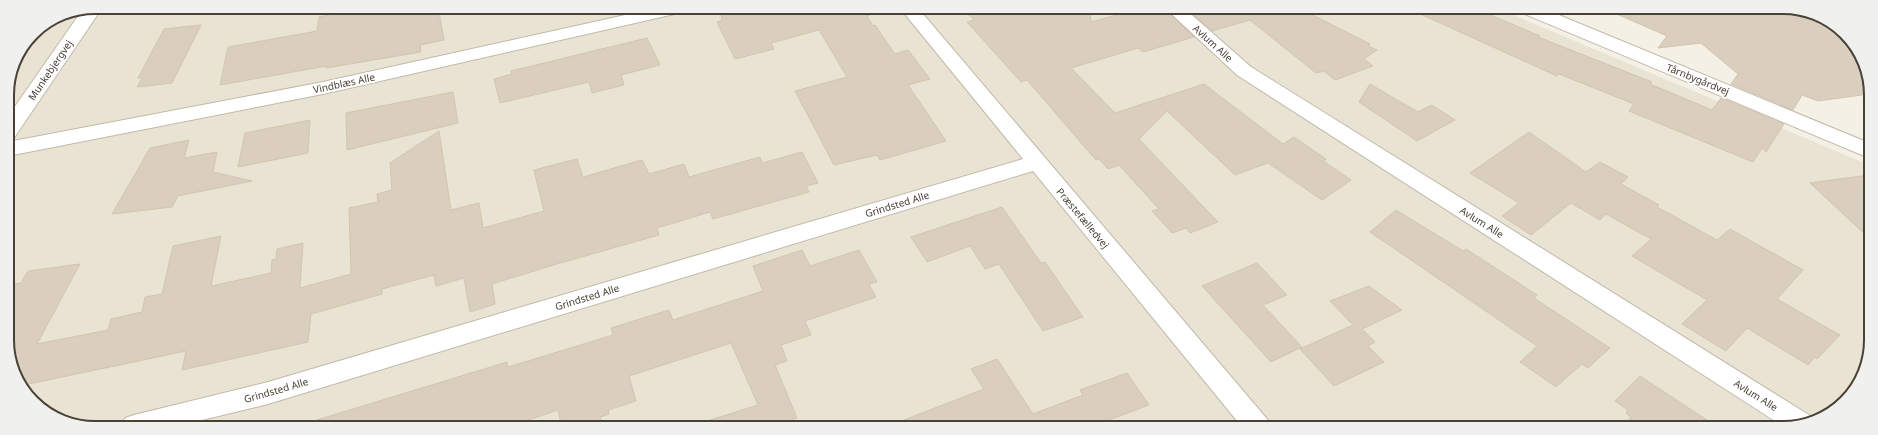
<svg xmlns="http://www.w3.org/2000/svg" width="1878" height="435" font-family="'Noto Sans',sans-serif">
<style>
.residential{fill:#e9e3d4}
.education{fill:#efe6cf}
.building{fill:#dacfbe;stroke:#d3c5ad}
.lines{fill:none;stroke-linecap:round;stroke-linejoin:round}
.minor-casing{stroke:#c1b9a8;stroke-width:2}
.minor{fill:#fff;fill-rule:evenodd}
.labels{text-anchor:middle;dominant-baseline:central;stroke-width:4;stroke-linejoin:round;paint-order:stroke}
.street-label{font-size:10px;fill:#484135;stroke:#fff}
.rim{fill:none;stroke:#484135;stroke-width:2}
</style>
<rect width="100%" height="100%" fill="#f5f0e6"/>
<!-- residential -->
<path class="residential" d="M95 7 1497 8 1869 165V357L1841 406 1788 428 78 426 33 402 9 357 7 90 14 61 33 33 62 14Z"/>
<!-- education -->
<path class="education" d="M45 25 11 73 14 61 33 33Z"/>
<!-- building -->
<g class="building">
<path d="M364 7H438L444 40 420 45 421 52 326 68 327 66 220 85 228 47 317 31 319 17Z"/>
<path d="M719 8H869L870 15 867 16 873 26 875 25 895 54 908 50 930 79 908 85 946 141 880 160 877 155 834 165 795 91 847 77 819 30 771 43 774 49 735 59 717 22 722 20Z"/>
<path d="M963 8H1090L1091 22 1142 8H1164L1194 37 1143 52 1138 48 1071 68 1115 113 1204 84 1283 144 1294 137 1326 159 1323 161 1351 180 1322 200 1268 163 1235 175 1167 111 1139 139 1218 222 1190 233 1186 228 1172 233 1152 211 1159 209 1119 165 1108 169 1099 159 1096 160 1027 80 1021 82 967 22 974 20Z"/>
<path d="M1186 8H1299L1370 44 1368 46 1377 50 1364 59 1373 66 1335 80 1324 71 1316 73 1250 20 1212 31Z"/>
<path d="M1407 8H1474L1540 36 1538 37 1652 82 1650 84 1712 110 1721 98 1784 124 1766 152 1762 148 1753 162 1629 111 1634 104 1559 74 1557 76Z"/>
<path d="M1603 8 1800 9 1845 33 1869 78V94L1818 101 1802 95 1793 110 1731 84 1738 74 1701 43 1658 48 1667 36Z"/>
<path d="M201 25 172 83 137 87 142 78H138L164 29Z"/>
<path d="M647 38 660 65 621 75 624 85 592 93 589 82 500 103 494 79 512 74 511 71Z"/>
<path d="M1370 84 1418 112 1432 105 1455 120 1417 141 1359 102Z"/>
<path d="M453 92 458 123 347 150 346 113Z"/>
<path d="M310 120 308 153 238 167 245 133Z"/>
<path d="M439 131 451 210 479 203 483 228 544 211 534 170 577 159 583 177 642 160 649 174 684 164 689 177 760 157 762 163 802 152 818 183 806 186 809 192 713 219 710 212 657 228 659 235 557 264 492 284 495 304 470 312 464 278 436 286 434 275 382 289V294L311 314 308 342 182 370 186 351 24 385 9 357 8 285 21 283 28 271 80 264 37 344 108 330 111 319 142 312 145 297 162 294 173 246 221 236 211 286 271 273 272 260 276 259 277 249 303 243 300 288 351 274 349 208 378 202 377 194 392 190 390 163Z"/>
<path d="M1529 132 1586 172 1600 162 1628 177 1621 184 1659 205 1657 207 1717 240 1730 229 1803 270 1777 299 1840 335 1817 359 1815 357 1808 365 1747 328 1726 351 1682 324 1707 300 1632 256 1651 239 1606 214 1600 220 1571 203 1531 235 1502 216 1519 203 1470 173Z"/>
<path d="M189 140 184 158 217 152 213 172 252 181 178 196 172 207 112 214 150 148Z"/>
<path d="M1869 175V238L1810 183Z"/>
<path d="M1002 207 1041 263 1045 262 1083 317 1043 331 999 264 985 269 970 246 927 262 911 237Z"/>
<path d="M1396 210 1463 251 1466 249 1537 295 1534 298 1610 348 1588 368 1582 364 1556 387 1520 362 1537 346 1370 232Z"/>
<path d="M802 250 810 266 859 250 877 282 869 284 876 297 805 321 811 335 781 345 787 361 775 365 797 418 772 427H707V421L758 405 731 343 629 376 636 401 608 410 609 414 600 417 603 427H562L558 410 508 427H318L317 420 507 362 508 367 613 335 611 328 669 310 673 320 763 291 753 266Z"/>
<path d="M1257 263 1287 295 1263 305 1302 347 1271 362 1202 286Z"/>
<path d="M1369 286 1402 310 1362 329 1375 342 1368 346 1384 362 1334 386 1300 349 1353 325 1330 301Z"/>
<path d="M997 359 1033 414 1083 395 1080 390 1127 373 1149 405 1101 423 1099 420 1080 427H891V425L984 389 971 369Z"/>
<path d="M1640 376 1719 428H1623L1631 417 1626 413 1628 410 1615 401Z"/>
</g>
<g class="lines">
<defs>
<g id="minor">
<path d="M95 7 102 8 14 138 7 139V118L83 9Z"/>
<path d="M657 8H688L685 12 679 13 323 94 8 156V142L323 82Z"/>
<path d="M900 8H918L1267 419 1271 427H1242L1033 171 268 404 177 426H121L125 418 134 415 268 382 1023 159Z"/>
<path d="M1165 8H1184L1251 67 1809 415 1811 418 1786 428 1237 75Z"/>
<path d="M1517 8H1542L1869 143V158L1520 12Z"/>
</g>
</defs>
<!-- minor casing -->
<use href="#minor" class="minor-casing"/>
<!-- minor -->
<use href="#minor" class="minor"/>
</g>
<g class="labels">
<!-- street labels -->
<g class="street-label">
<text transform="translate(1213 43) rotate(42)">Avlum Alle</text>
<text transform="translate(50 70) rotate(-56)">Munkebjergvej</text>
<text transform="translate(1698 79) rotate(22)">Tårnbygårdvej</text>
<text transform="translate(344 83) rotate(-12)">Vindblæs Alle</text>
<text transform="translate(897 204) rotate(-17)">Grindsted Alle</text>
<text transform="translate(1083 218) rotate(50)">Præstefælledvej</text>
<text transform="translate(1482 222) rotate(32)">Avlum Alle</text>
<text transform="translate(587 297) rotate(-17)">Grindsted Alle</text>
<text transform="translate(276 390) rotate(-16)">Grindsted Alle</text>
<text transform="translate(1756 395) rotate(32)">Avlum Alle</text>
</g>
</g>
<!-- crop -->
<path d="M0 0H1878V435H0ZM95 14H1783A81 81 0 0 1 1864 95V340A81 81 0 0 1 1783 421H95A81 81 0 0 1 14 340V95A81 81 0 0 1 95 14Z" fill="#f0f0ef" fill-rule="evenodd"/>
<path class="rim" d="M95 14H1783A81 81 0 0 1 1864 95V340A81 81 0 0 1 1783 421H95A81 81 0 0 1 14 340V95A81 81 0 0 1 95 14Z"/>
</svg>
